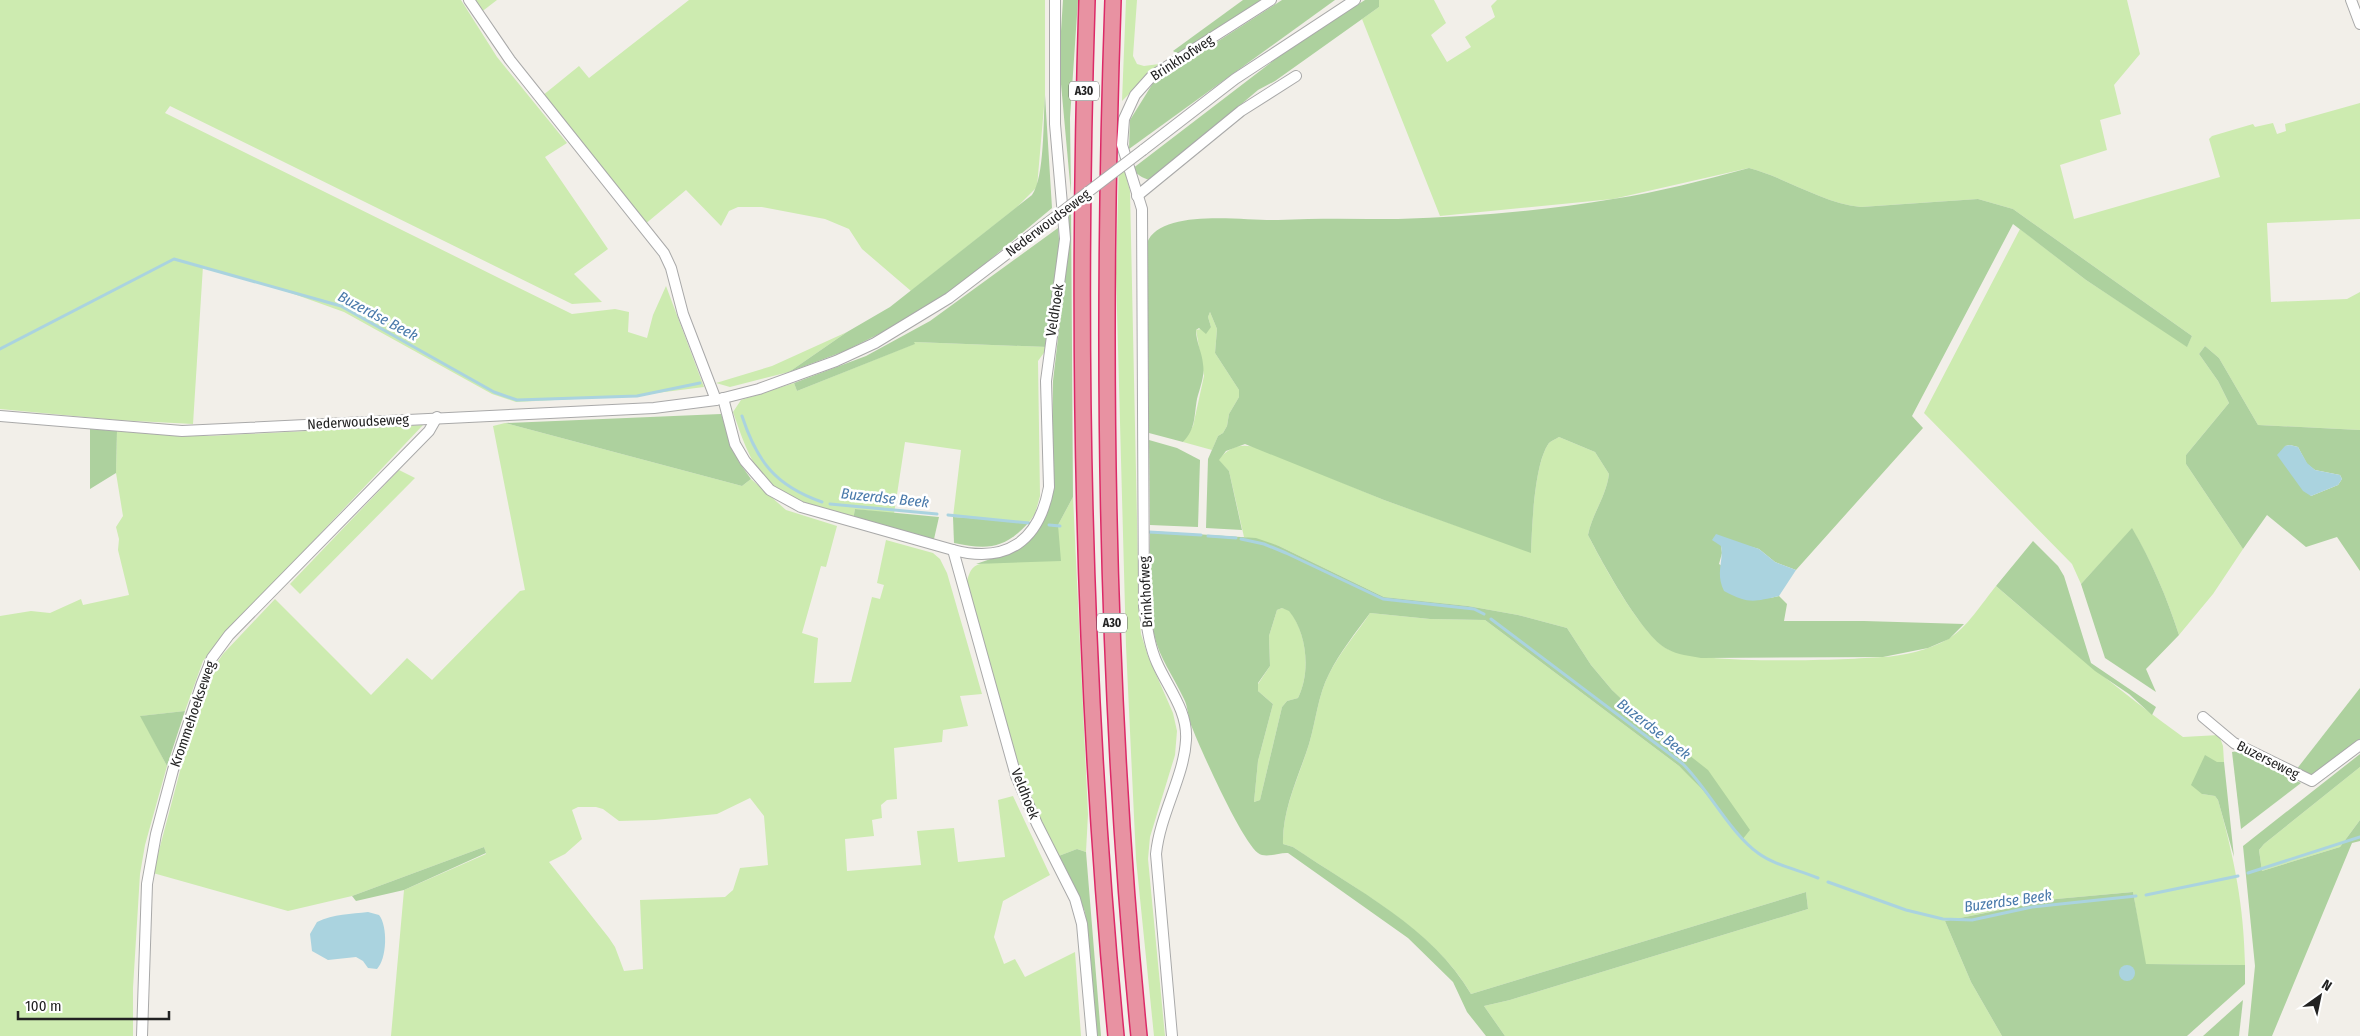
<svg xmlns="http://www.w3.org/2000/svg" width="2360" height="1036" font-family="'Fira Sans Condensed',sans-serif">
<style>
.grass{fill:#cdebb0;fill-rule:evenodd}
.forest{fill:#add19e;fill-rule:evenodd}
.water{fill:#aad3df}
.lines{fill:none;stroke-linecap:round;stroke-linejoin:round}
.stream{stroke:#aad3df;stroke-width:3}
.minor-casing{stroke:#a9a9a9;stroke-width:12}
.highway-casing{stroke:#dc2a67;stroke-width:18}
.minor{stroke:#fff;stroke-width:10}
.highway{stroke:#e892a2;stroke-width:15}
.minor-bridge-casing{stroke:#a9a9a9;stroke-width:12;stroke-linecap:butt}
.minor-bridge{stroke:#fff;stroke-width:10}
.labels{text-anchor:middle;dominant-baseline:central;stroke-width:5;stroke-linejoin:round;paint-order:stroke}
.shield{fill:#fff;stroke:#646464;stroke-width:1}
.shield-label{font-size:12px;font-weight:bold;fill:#222}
.street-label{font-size:14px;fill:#222;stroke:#fff}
.water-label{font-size:15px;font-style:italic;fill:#4a7aab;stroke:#fff}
</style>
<rect width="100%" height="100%" fill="#f2efe9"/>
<!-- grass -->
<g class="grass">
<path d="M0 0H461L497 57 567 143 545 157 608 249 574 274 602 302 572 304 170 106 165 113 572 314 615 309 629 312 628 332 647 338 653 315 666 286 704 387 633 396 516 402 492 394 344 312 291 293 203 266 193 424 116 420 0 409Z"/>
<path d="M473 0H497L480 13Z"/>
<path d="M689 0H1045V95L1037 187 1017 207 911 291 862 249 849 229 825 219 762 207H738L729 211 721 226 686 190 644 225 542 96 579 66 589 78Z"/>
<path d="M1126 0H1137L1133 56 1137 64 1144 66 1159 64 1122 101Z"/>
<path d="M1379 0H1434L1446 23 1431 35 1447 62 1471 47 1465 37 1495 17 1491 6 1497 0H2127L2140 54 2114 85 2121 114 2100 120 2107 150 2060 165 2074 219 2220 177 2209 139 2212 136 2253 124 2255 127 2273 123 2277 134 2286 131 2285 124 2360 103V219L2267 223 2271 302 2347 299 2360 292V430L2258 425 2219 358 2205 346 2199 354 2218 381 2229 403 2186 455V464L2243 549 2213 594 2179 635C2167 598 2152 562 2132 529L2081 584 2072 564 1924 413 2020 229 2086 280 2187 346 2192 336 2013 209 1978 199 1861 207C1822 203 1787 178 1749 168L1613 199 1440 216 1362 19 1379 7Z"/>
<path d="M1122 161 1130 191 1139 613 1141 634 1148 656 1173 713 1177 731 1175 755 1150 837 1148 859 1165 1036H1154L1136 859 1126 646 1116 273 1119 163Z"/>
<path d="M1210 312 1217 329 1215 353 1239 390V397L1229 414 1227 426 1223 433 1218 436 1212 450 1183 442 1193 426 1204 376 1196 330 1211 327 1208 317Z"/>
<path d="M847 332 789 372 730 387 716 383 772 366Z"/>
<path d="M914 342 1048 347 1038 361 1040 496 1035 514 1029 522 953 517 961 450 905 442 894 514 855 509 853 520C832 513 811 507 791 499 757 485 744 444 733 412L741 400 794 383 797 391 914 344Z"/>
<path d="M505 423 742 486 751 479 786 510 837 526 826 567 821 566 802 633 818 638 814 683 851 682 872 597 880 599 884 585 877 583 886 540 933 553 940 559 947 573 982 694 960 696 968 726 943 730 942 742 894 748 897 799 887 800 881 805 882 818 872 820 874 836 845 839 847 871 921 865 917 831 954 828 958 862 1005 857 998 800 1013 796 1050 875 1003 901 994 937 1004 964 1015 959 1025 977 1075 952 1081 1036H391L404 890 486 854 484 847 352 896 288 911 153 873 197 707 210 673 223 654 275 599 371 695 407 658 432 680 520 591 525 590 493 426ZM750 798 764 816 768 865 740 868 733 890 725 897 640 900 643 969 624 971 615 947 609 938 549 862 565 854 582 839 572 810 578 807H596L603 809 619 821 655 820 717 814Z"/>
<path d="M423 425 226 633 203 661 185 711 141 716 167 766 145 845 140 874 133 988V1036H0V616L31 611 50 613 81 599 83 605 129 595 118 550 119 539 116 527 123 516 116 473 117 431 209 436Z"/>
<path d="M1559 437 1595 452 1609 474C1606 497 1592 514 1588 535 1604 566 1637 627 1664 647 1690 666 1845 660 1882 657 1904 656 1929 650 1948 639 1967 628 1982 603 1996 586 2057 639 2118 690 2183 737L2219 735 2223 746 2224 762H2217L2202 794 2215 796 2218 800C2234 857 2244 906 2245 965L2145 964 2133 892 2056 899 1945 921 1971 982 2002 1036H1505L1484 1006 1510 1000 1808 909 1806 892 1471 994C1435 930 1353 888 1293 847L1283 844C1282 809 1299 777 1309 744 1316 721 1318 695 1329 674 1340 652 1357 633 1370 613L1430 619 1485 620 1679 766 1749 830 1612 690 1591 665 1567 628 1518 615 1468 606 1384 597 1279 546 1244 537 1229 471 1218 460C1230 446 1241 443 1259 448L1384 500 1531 552C1532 528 1534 463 1549 443 1551 441 1556 439 1559 437Z"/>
<path d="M399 470 415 478 300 594 290 584Z"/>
<path d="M1073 497 1088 814 1086 852 1077 849 1056 857 1029 800 988 661 967 581C971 567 974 564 988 563L1058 525Z"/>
<path d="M1282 608 1289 610C1307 633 1311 672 1298 698L1287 701 1282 707 1260 800 1254 802 1258 761 1273 704 1258 691V684L1270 666 1269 636 1277 610Z"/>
<path d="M2360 767V820L2340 847 2262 871 2259 850 2264 844Z"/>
</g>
<!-- forest -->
<g class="forest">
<path d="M1063 0H1078L1070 118 1071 194 1059 62Z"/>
<path d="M1243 0H1265L1180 55 1173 51Z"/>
<path d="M1282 0H1335L1129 149 1130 120 1153 83Z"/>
<path d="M1365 0H1379V7L1275 81 1258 90 1159 174 1150 180C1142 178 1138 175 1132 169L1294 45Z"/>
<path d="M1045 95 1052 208 944 298 901 323 845 351 789 372 847 332 890 307 1032 195C1045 177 1043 119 1045 95Z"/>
<path d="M1749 168C1787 178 1822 203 1861 207L1978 199 2013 209 2192 336 2187 347 2086 280 2013 224 1912 416 1923 428 1796 570 1775 562 1759 549 1734 542 1721 546 1722 553 1719 564 1770 598 1779 596 1787 604 1784 621H1864L1964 624 1949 639 1928 648 1883 657 1701 658C1690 656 1678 655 1667 649 1642 636 1602 562 1588 535 1592 514 1606 497 1609 474L1595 452 1559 437C1556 439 1551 441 1549 443 1534 463 1532 528 1531 553L1384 500 1245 444 1226 451 1219 460 1229 471 1242 530 1206 528 1208 459 1218 436 1223 433 1227 426 1229 414 1239 397V390L1215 353 1217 329 1210 312 1208 317 1211 327 1206 334 1199 328 1196 330C1196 342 1202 352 1203 364 1205 376 1200 387 1197 399 1194 415 1196 429 1183 442L1149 433 1147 243C1160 207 1247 221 1278 220 1318 218 1358 219 1398 219 1469 217 1543 211 1613 199 1659 192 1704 180 1749 168Z"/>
<path d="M1071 201 1073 497 1058 525 1061 561 976 564 1008 553 1026 542 1052 487 1053 381 1068 252 1065 205Z"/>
<path d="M1058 228 1060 250 1048 347 914 342 915 344 797 391 794 383 866 356 930 321Z"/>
<path d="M2205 346 2219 358 2258 425 2360 430V571L2337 537 2306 547 2267 515 2243 549 2186 464V455L2229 403 2218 381 2199 354ZM2290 445 2298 447 2307 464 2315 470 2340 475 2342 479 2338 485 2311 496 2285 446Z"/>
<path d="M721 414 739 462 751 479 742 486 505 423Z"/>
<path d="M90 429 117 431 116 473 90 489Z"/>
<path d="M1149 440 1177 448 1200 460 1198 527 1150 525Z"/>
<path d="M855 509 939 517 934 539 853 520Z"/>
<path d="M953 517 1029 522C1005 549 988 550 954 543Z"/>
<path d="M2132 528C2152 562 2167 598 2179 635L2146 669 2156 692 2105 658 2081 584Z"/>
<path d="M1150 531 1256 538 1279 546 1384 597 1468 606 1518 615 1567 628 1591 665 1612 690 1637 714 1708 770 1750 830 1742 840 1702 789 1679 766 1485 620 1430 619 1370 613C1356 632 1340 652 1329 674 1318 695 1316 721 1309 744 1299 776 1282 809 1283 844L1293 847C1355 889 1433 928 1471 994L1806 892 1808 909 1510 1000 1484 1006 1505 1036H1486L1467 1012 1453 982 1408 938 1288 853C1279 852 1266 859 1258 853 1241 840 1200 748 1191 725 1188 717 1188 707 1184 699 1174 677 1159 658 1154 634 1147 601 1150 565 1150 531ZM1282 608 1289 611C1307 633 1311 672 1298 698L1287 701 1282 707 1260 800 1254 802 1258 761 1273 704 1258 691V683L1270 666 1269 636 1277 610Z"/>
<path d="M2033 541 2058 566 2064 576 2091 663 2156 707 2152 715 2129 694 2095 671 1996 586Z"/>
<path d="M2360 688V739L2309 777 2296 770Z"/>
<path d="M185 711 167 766 140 716Z"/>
<path d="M2239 751 2301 783 2241 829 2232 752Z"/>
<path d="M2360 754V767L2264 844 2259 850 2262 871 2340 847 2360 820V841L2352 843 2272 1036H2248L2255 966 2243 846Z"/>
<path d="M2205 755 2217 762H2224L2234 857 2218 800 2215 796 2202 794 2191 785Z"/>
<path d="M484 847 486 853 404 890 356 901 352 896Z"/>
<path d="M1077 849 1086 852 1101 1036H1095L1085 912 1077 893 1056 857Z"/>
<path d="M2133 892 2146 964 2245 965V984L2187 1036H2002L1971 982 1945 921 2056 899Z"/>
<path d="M2243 1000 2239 1036H2203Z"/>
</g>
<!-- water -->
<g class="water">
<path d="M2290 445 2298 447 2307 463 2315 470 2340 475 2342 479 2338 485 2311 496 2303 491 2277 455 2285 446Z"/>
<path d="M1716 534 1759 549 1775 562 1796 570 1779 596C1753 602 1749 604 1724 591 1715 572 1724 562 1721 546L1712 540Z"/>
<path d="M368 912 379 915C388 926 387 959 377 969L368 968 363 961 356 957 328 960 312 951 310 934 317 922C334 914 351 914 368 912Z"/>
<circle cx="2127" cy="973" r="8"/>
</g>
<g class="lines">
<!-- stream -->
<g class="stream">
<path d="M0 349 174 259 341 306 494 392 517 400 637 396 700 383"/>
<path d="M742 416C757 462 776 486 822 502"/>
<path d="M830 504 937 514"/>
<path d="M948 515 1029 523"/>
<path d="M1049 525 1060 526"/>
<path d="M1149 532 1201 535"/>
<path d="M1208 536 1236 538"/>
<path d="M1241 539 1264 544 1286 553 1383 599 1474 609 1484 614"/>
<path d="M1491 619 1683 764C1708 789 1731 834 1758 853 1774 865 1799 870 1818 878"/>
<path d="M2248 873 2360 837"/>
<path d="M1828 882 1906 910 1943 919 1972 920 2032 907 2136 896"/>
<path d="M2146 895 2238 876"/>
</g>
<defs>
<g id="minor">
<path d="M469 0 510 60 664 253 671 268 683 314 716 400"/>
<path d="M2351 0 2360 24"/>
<path d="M1143 150 1235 79 1355 0"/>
<path d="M1137 196 1241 111 1296 76"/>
<path d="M723 398 735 444 745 461 770 490 801 507 953 550 1016 776 1037 824 1075 899 1082 924 1092 1036"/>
<path d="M0 416 182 431 654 408 716 400 759 389 836 361 875 343 949 298 1046 224"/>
<path d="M953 550C1007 564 1039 541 1049 487L1046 381 1065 239 1055 124V0"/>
<path d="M2203 717 2234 743 2312 781 2360 745"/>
<path d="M142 1036 147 884 156 834 173 770 202 683 212 658 229 635 429 431 437 417"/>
<path d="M1172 1036 1156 854C1160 814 1184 777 1186 740 1188 711 1168 688 1157 663 1149 645 1147 626 1144 607L1142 209 1122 145 1124 119 1135 95 1152 76 1271 0"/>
</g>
<g id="highway">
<path d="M1087 0C1076 346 1083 691 1116 1036"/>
<path d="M1113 0C1101 345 1105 692 1139 1036"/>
</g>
</defs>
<!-- minor casing -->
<use href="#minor" class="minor-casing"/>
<!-- highway casing -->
<use href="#highway" class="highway-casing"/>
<!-- minor -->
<use href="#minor" class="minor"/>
<!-- highway -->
<use href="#highway" class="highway"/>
<defs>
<path id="minor-bridge" d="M1046 224 1143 150"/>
</defs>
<!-- minor-bridge casing -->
<use href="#minor-bridge" class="minor-bridge-casing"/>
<!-- minor-bridge -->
<use href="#minor-bridge" class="minor-bridge"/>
</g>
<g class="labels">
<!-- shield labels -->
<g class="shield">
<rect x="1069" y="81.5" width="30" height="19" rx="4"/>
<rect x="1097" y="613.5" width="30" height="19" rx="4"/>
</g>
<g class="shield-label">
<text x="1084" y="91">A30</text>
<text x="1112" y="623">A30</text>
</g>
<!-- street labels -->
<g class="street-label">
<text transform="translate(1182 58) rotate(-33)">Brinkhofweg</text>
<text transform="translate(1048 223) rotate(-37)">Nederwoudseweg</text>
<text transform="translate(1055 310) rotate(-81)">Veldhoek</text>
<text transform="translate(358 422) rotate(-3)">Nederwoudseweg</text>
<text transform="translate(1146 592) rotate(-93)">Brinkhofweg</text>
<text transform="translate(193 714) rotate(-71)">Krommehoekseweg</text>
<text transform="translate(2268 760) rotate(27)">Buzerseweg</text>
<text transform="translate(1025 794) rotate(68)">Veldhoek</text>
</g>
<!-- water labels -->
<g class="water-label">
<text transform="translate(378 316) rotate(28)">Buzerdse Beek</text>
<text transform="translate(885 498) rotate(6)">Buzerdse Beek</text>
<text transform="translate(1654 729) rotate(38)">Buzerdse Beek</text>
<text transform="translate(2008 901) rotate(-8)">Buzerdse Beek</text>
</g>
</g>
<!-- north arrow -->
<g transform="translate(2320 996) rotate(33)" stroke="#ffffff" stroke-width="4" paint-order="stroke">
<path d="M0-4L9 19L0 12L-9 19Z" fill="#222222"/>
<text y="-8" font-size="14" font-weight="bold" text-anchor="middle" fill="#222222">N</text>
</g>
<!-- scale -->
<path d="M18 1011v8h151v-8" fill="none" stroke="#222222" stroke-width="2.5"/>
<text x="25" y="1011" font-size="15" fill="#222222" stroke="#ffffff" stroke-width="4" paint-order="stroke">100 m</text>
</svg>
